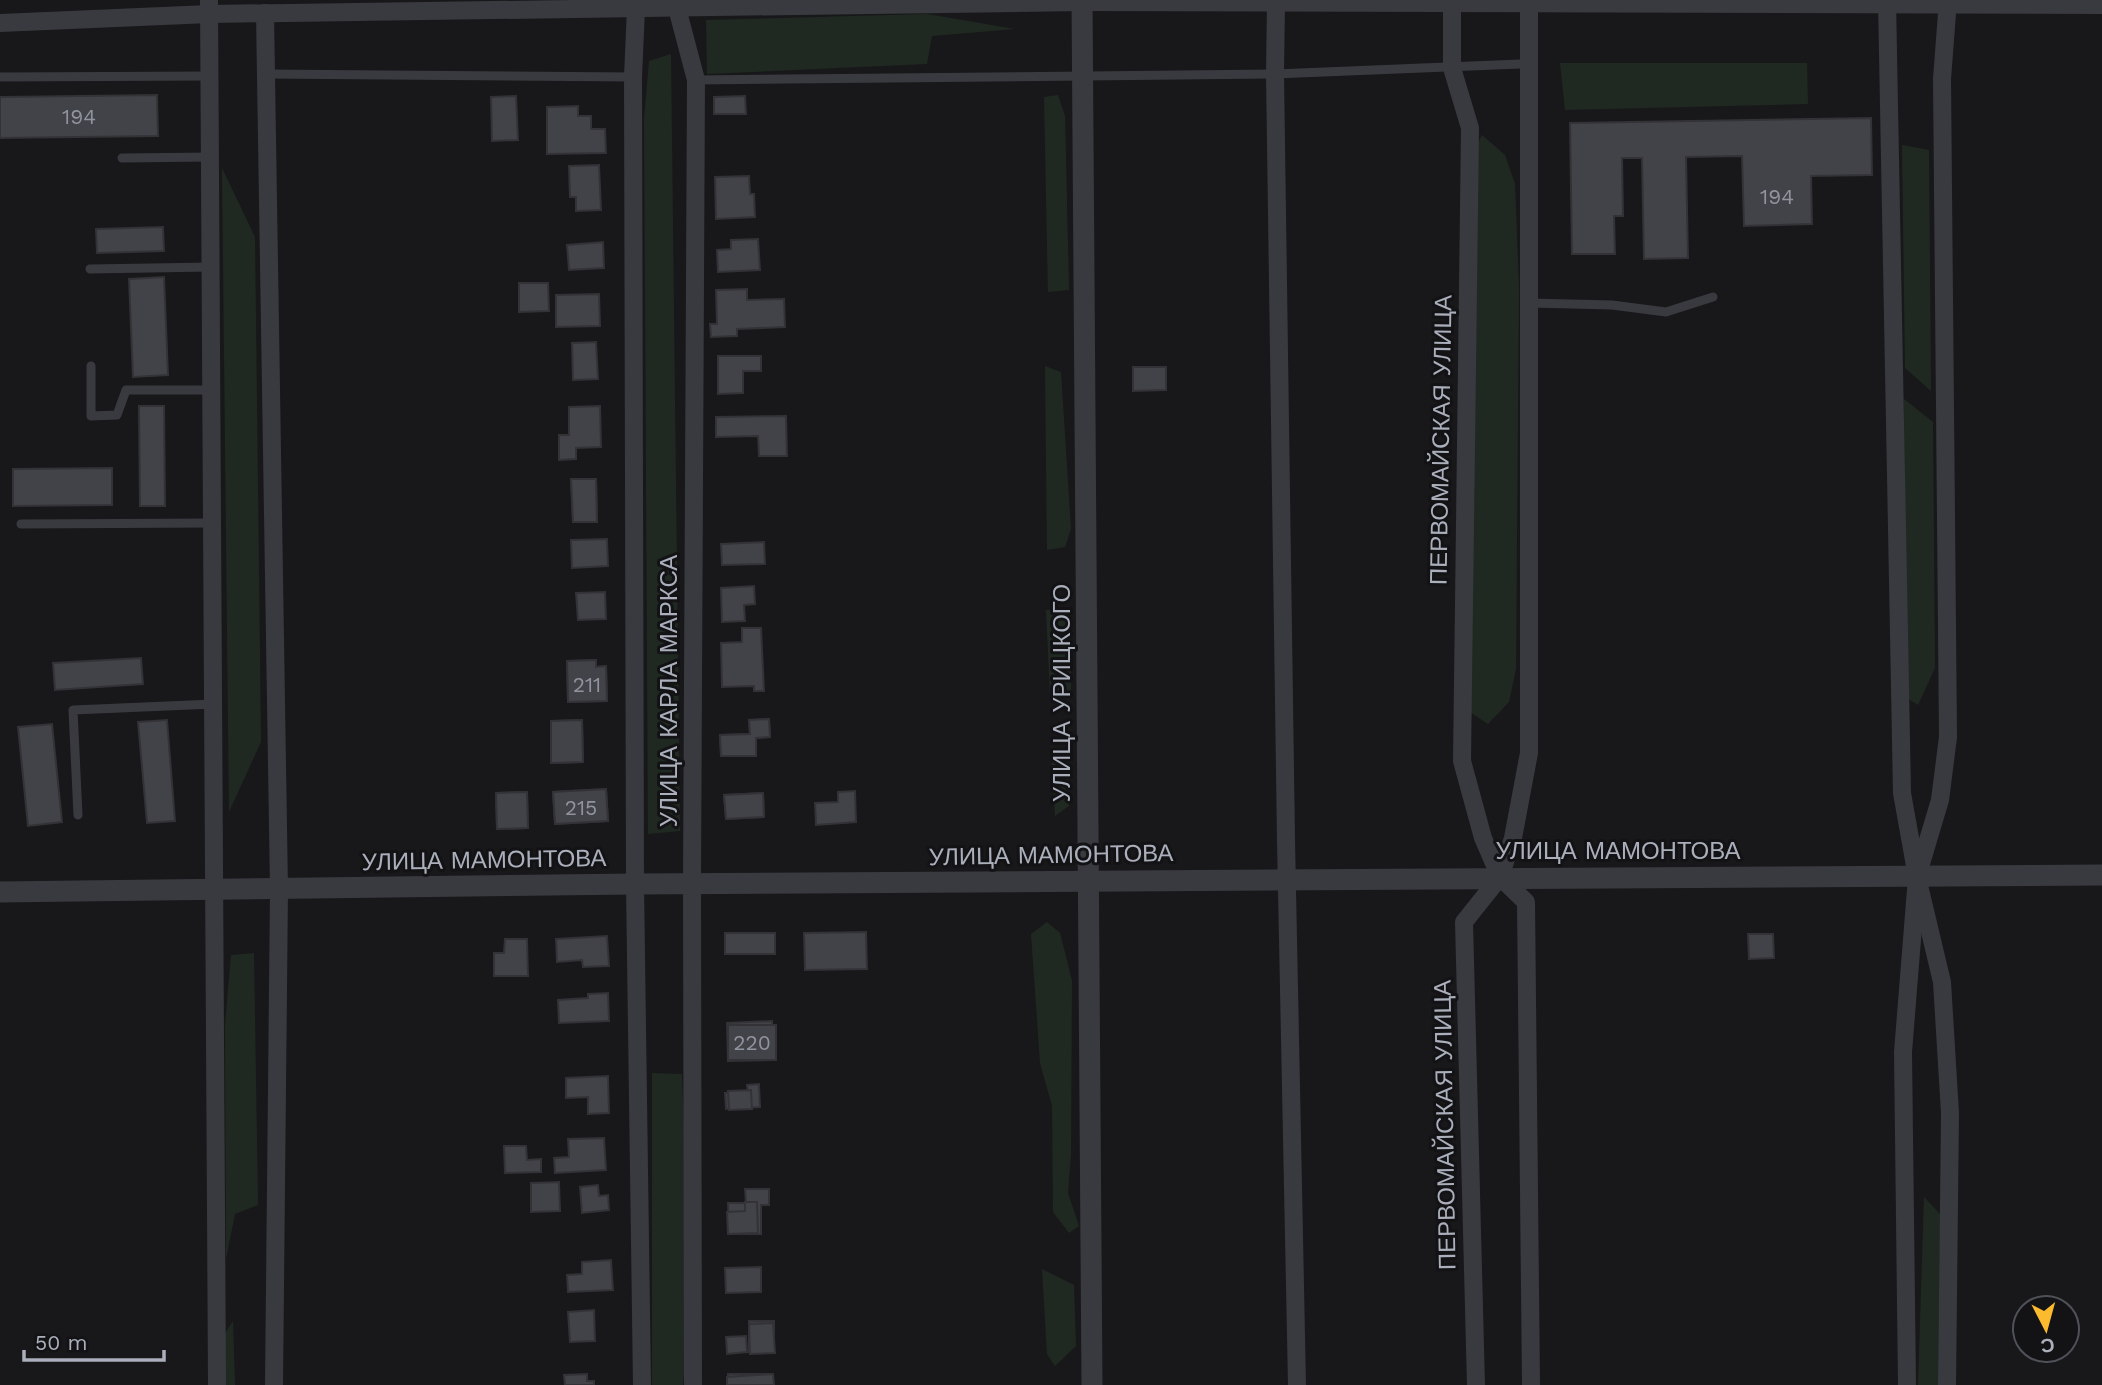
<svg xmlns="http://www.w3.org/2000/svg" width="2102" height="1385" font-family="'Work Sans',sans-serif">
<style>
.green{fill:#202921}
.building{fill:#424348;stroke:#323237;stroke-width:2}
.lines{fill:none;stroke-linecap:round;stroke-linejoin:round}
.service{stroke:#393a40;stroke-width:9}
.minor{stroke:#393a40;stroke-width:18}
.tertiary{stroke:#393a40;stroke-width:21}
.labels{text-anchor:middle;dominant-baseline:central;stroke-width:6;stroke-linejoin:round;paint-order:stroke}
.number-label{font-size:21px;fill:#90949e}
.street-label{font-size:24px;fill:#aaafbb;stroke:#131316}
</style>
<rect width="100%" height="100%" fill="#18181a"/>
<!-- green -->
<g class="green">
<path d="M927 14 1015 29 932 36 927 64 707 74 706 20Z"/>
<path d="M671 54 680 831 648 834 644 119 649 61Z"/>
<path d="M1560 63H1807L1808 104 1565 110Z"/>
<path d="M1058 95 1065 116 1069 290 1048 292 1044 97Z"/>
<path d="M1482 135 1505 155 1515 184 1519 287 1516 669 1509 702 1488 724 1470 712V158Z"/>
<path d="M1902 145 1929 150 1931 391 1905 368Z"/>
<path d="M222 168 255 237 261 742 229 812Z"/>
<path d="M1045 366 1061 372 1071 529 1065 547 1047 550Z"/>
<path d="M1904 399 1933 422 1935 668 1918 705 1905 697Z"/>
<path d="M1070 609 1071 694 1050 696 1046 610Z"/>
<path d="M1051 747 1068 748 1069 806 1055 816Z"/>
<path d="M1047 922 1060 933 1072 981 1071 1155 1068 1193 1079 1226 1069 1233 1053 1212 1052 1106 1040 1063 1031 934Z"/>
<path d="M254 953 258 1205 235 1214 226 1259 225 1025 231 955Z"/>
<path d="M652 1073 682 1074 690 1299 683 1385H652Z"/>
<path d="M1924 1197 1940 1214 1938 1385H1918Z"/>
<path d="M1042 1269 1074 1285 1076 1346 1055 1366 1047 1354Z"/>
<path d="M233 1321 235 1385H224L222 1338Z"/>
</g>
<!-- building -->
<g class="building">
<path d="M157 95 158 136 0 138V97Z"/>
<path d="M516 96 518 140 492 141 491 97Z"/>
<path d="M745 96 746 114H714V97Z"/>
<path d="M578 106V116H591V129H605L606 153 547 154V107Z"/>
<path d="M1871 118 1872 175 1811 176 1812 224 1744 226 1742 156 1686 157 1688 258 1644 259 1642 158H1622L1623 216H1614L1615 254H1572L1570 123Z"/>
<path d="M599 165 601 210 576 211V197H570L569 166Z"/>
<path d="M749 176 750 194H754L755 217 716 219 715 177Z"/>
<path d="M163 227 164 251 97 253 96 229Z"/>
<path d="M758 239 760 270 718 272 717 250 731 249V240Z"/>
<path d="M603 242 604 268 569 270 567 245Z"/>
<path d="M164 277 168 375 133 377 129 279Z"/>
<path d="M519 283H548L549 311 519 312Z"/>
<path d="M747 289V300L784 299 785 327 737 329V336L711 337 710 324H717L716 290Z"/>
<path d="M599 294 600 326 556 327V295Z"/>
<path d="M596 342 598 379 573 380 572 343Z"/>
<path d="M718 356H761V371H743V393L718 394Z"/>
<path d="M1133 367H1166V390L1133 391Z"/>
<path d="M139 406H164L165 506H140Z"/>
<path d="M600 406 601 447 576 448V459L559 460V435H569V407Z"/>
<path d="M786 416 787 456H759L758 436 716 437V417Z"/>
<path d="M112 468V505L13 506V469Z"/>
<path d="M571 479H596L597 522H573Z"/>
<path d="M571 479H596L597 522H573Z"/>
<path d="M607 539 608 566 572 568 571 540Z"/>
<path d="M764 542 765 564 722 565 721 544Z"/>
<path d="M754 586 755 604 744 605 745 621 722 622 721 588Z"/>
<path d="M605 592 606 619 578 620 576 593Z"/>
<path d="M742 628H761L764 691H754V686L722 687 721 643 742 642Z"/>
<path d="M141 658 143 684 55 690 53 663Z"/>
<path d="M596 660V667L606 666 607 701 568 702 567 661Z"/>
<path d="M596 660V667L606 666 607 701 568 702 567 661Z"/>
<path d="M769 719 770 737 756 738V756H721L720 735 750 734 749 720Z"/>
<path d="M769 719 770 737 756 738V756H721L720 735 750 734 749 720Z"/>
<path d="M167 720 175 821 147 823 138 722Z"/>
<path d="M582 720 583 762 551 763V721Z"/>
<path d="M582 720 583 762 551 763V721Z"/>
<path d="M52 724 62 822 28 826 18 727Z"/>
<path d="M606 789 608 821 555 824 553 792Z"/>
<path d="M606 789 608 821 555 824 553 792Z"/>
<path d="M855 791 856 822 816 825 815 803 838 802V792Z"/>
<path d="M527 792 528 828 497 829 496 793Z"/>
<path d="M527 792 528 828 497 829 496 793Z"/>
<path d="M763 793 764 817 726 819 724 795Z"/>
<path d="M763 793 764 817 726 819 724 795Z"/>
<path d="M866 932 867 969 805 970 804 933Z"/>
<rect x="725" y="933" width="50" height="21"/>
<rect x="725" y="933" width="50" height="21"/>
<path d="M1748 934H1773L1774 958 1749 959Z"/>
<path d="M607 936 609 966 583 967 582 960 557 962 556 939Z"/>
<path d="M505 939H527L528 976H494V953H504Z"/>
<path d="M608 993 609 1021 559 1023 558 1000 588 998V994Z"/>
<path d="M772 1021 773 1060 728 1061 727 1023Z"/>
<rect x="728" y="1025" width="48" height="35"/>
<path d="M608 1076 609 1113 588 1114V1097L566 1098V1078Z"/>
<path d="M759 1084 760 1107 726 1109 725 1093 748 1092 747 1085Z"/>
<path d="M751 1090 752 1109 729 1110 728 1091Z"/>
<path d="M604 1138 606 1170 555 1173 554 1158 569 1157 568 1139Z"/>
<path d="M504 1146H526L527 1160 541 1159V1172L505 1173Z"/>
<path d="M559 1182 560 1211 531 1212V1183Z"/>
<path d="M598 1185 599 1196 608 1195 609 1210 582 1213 580 1187Z"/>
<path d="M745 1189H769V1205H761V1234H729L728 1203H746Z"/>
<path d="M745 1202H757L758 1233 728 1234 727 1212 745 1211Z"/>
<path d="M611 1260 613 1290 568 1292 567 1275 582 1274V1262Z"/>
<path d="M761 1267V1292L726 1293 725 1268Z"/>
<path d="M594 1310 595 1341 570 1342 568 1312Z"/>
<path d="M749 1321H774V1351L749 1352Z"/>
<path d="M773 1323 775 1353 750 1354 749 1324Z"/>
<path d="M746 1336 747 1352 727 1354 726 1337Z"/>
<path d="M587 1374V1381H594V1385H565L564 1375Z"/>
<rect x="728" y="1374" width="42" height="11"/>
<path d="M773 1374 774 1385H727V1377Z"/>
</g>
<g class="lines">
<!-- service -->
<g class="service">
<path d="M265 74 633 77"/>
<path d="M0 77 210 76"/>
<path d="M696 80 1275 74 1520 64"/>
<path d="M122 158 210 157"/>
<path d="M90 269 211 267"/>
<path d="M1530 303 1612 305 1666 312 1713 297"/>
<path d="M91 366V416L117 415 126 390H212"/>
<path d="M21 524 213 523"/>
<path d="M78 815 73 710 214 704"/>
</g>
<!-- minor -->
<g class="minor">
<path d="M209 0 217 1385"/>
<path d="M677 0V8L696 80 692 884 693 1385"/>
<path d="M1276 0 1275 74 1286 840 1297 1385"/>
<path d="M1452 0V68L1470 128 1462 761 1483 838 1500 877 1526 902 1531 1385"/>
<path d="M1887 0 1902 793 1917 877 1903 1052 1907 1385"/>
<path d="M636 8 633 77 635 884 642 1385"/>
<path d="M265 13 279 889 274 1385"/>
<path d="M0 23 209 14 1082 2 2102 5"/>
<path d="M1476 1385 1464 922 1500 877 1513 838 1529 753V0"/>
<path d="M1947 1385 1950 1113 1942 982 1917 877 1940 800 1948 737 1942 79 1948 0"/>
</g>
<!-- tertiary -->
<g class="tertiary">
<path d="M1082 0 1092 1385"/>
<path d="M0 892 635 884 2102 875"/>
</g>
</g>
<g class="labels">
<!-- number labels -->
<g class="number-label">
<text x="79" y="116">194</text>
<text x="1777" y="196">194</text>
<text x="587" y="684">211</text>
<text x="581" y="807">215</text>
<text x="752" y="1042">220</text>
</g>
<!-- street labels -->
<g class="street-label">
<text transform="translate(1441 440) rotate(-89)">ПЕРВОМАЙСКАЯ УЛИЦА</text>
<text transform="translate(669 691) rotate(-90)">УЛИЦА КАРЛА МАРКСА</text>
<text transform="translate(1062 693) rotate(-90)">УЛИЦА УРИЦКОГО</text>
<text x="1618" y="851">УЛИЦА МАМОНТОВА</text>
<text transform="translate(1051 855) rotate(-1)">УЛИЦА МАМОНТОВА</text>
<text transform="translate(484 860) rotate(-1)">УЛИЦА МАМОНТОВА</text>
<text transform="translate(1445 1125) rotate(-91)">ПЕРВОМАЙСКАЯ УЛИЦА</text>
</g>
</g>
<!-- north arrow -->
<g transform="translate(2046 1329) rotate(174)"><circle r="33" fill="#131316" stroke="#4f5158" stroke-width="2"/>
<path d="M0-5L12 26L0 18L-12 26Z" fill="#fcba2e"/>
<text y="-10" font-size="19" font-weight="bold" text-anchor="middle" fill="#aaafbb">С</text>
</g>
<!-- scale -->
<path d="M24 1350v10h140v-10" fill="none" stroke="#aaafbb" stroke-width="3.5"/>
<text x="35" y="1350" font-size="21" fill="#aaafbb" stroke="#131316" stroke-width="5" paint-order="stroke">50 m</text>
</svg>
